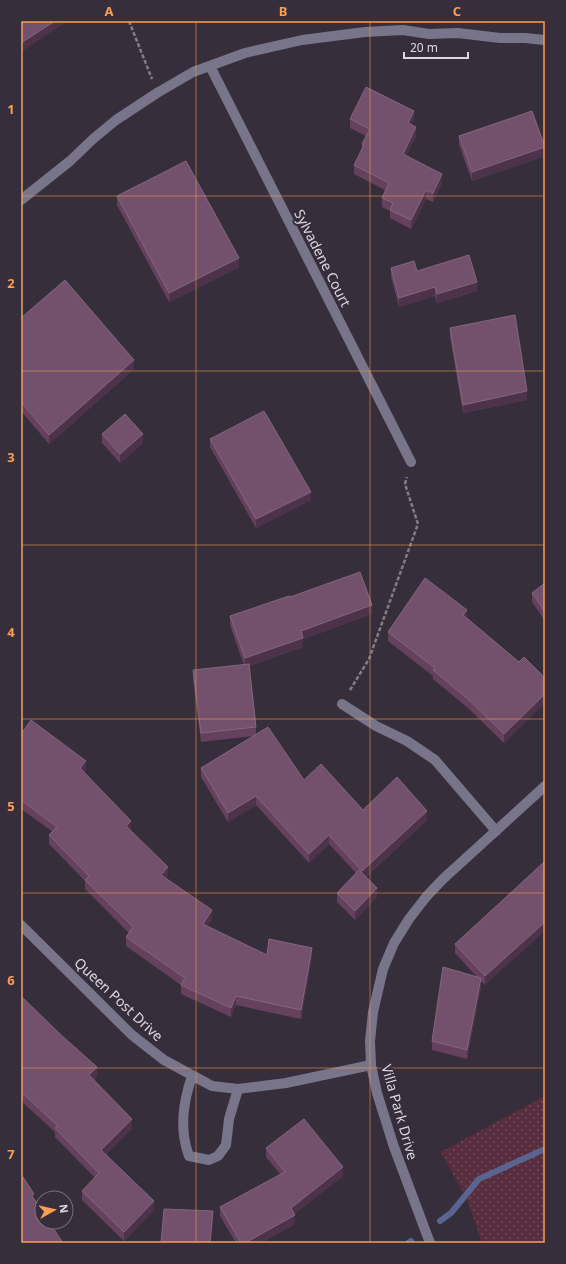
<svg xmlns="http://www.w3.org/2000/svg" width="566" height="1264" font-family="'Noto Sans',sans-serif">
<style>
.park{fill:url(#park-dots)}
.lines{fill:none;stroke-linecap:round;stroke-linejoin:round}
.stream{stroke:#596490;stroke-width:6}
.path{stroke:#837c86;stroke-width:2.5;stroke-dasharray:4 2;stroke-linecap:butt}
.minor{stroke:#787489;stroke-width:10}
.wall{fill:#66415e}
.shaded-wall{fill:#4d334a}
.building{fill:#73516c;stroke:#83667e}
.grid{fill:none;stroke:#fa9f4f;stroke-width:1;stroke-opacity:0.55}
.labels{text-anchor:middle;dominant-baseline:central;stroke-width:4;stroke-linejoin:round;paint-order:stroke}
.street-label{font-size:14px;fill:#ddd7df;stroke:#362e3a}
.neatline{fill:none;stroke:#fa9f4f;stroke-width:1.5}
.grid-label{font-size:13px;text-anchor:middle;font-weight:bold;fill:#fa9f4f}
</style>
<defs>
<pattern id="park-dots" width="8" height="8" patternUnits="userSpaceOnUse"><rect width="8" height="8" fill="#582e3e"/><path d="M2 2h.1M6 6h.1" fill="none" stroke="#704c59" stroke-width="1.8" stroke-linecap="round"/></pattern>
</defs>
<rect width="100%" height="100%" fill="#362e3a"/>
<!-- park -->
<path class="park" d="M545 1096V1243H482L468 1201 441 1152Z"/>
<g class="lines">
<!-- stream -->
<g class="stream">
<path d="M440 1221 451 1213 479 1179 545 1149"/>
<path d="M408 1243 411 1241"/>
</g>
<!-- path -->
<g class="path">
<path d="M129 21 152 79"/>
<path d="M350 690 369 659 418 524 405 484 407 477"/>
</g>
<!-- minor -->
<g class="minor">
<path d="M209 67 212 70 411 462"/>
<path d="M21 200 70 161 93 139 116 120 157 93 193 72 245 53 302 40 365 32 403 30 429 34 458 33 500 38H525L545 40"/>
<path d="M342 704 376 726 407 741 435 760 496 831"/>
<path d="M21 925 132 1035 164 1060 212 1086 238 1089 286 1083 371 1065"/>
<path d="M192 1076C183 1103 179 1129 189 1156L209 1160 218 1156 226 1145 229 1119 238 1089"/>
<path d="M430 1243 394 1147 377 1093 371 1065 370 1041 373 1012 383 969 394 943 409 919 426 897 443 879 545 786"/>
</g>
</g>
<!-- wall -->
<g class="wall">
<path d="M350 119 414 120 411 125 416 136 406 156 442 183 433 202 426 199 411 229 390 218V211L382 207V198L385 190 354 174V165L362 148V144L366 136 350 128Z"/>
<path d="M459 136 545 156 472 181 459 145Z"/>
<path d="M117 196 239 267 169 302 117 205Z"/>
<path d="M391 268 417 271 477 291 437 303 435 296 399 307 391 277Z"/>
<path d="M21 318 134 369 49 444 21 411Z"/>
<path d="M450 328 527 400 463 413 450 337Z"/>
<path d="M102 434 143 443 120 463 102 443Z"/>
<path d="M210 439 311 500 256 528 210 447Z"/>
<path d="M545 583V621L532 602V593Z"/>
<path d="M290 597 372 614 303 639V647L249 666 256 727V734L304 780 363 810 427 820 366 877 377 897 355 920 337 902V893L356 873 329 844 309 863 256 805 228 822 201 777V768L253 736 201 742 193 679V670L244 665 230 625V616Z"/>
<path d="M467 618 519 662 545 678V703L504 743 469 709 433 679V676L388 641V632Z"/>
<path d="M21 734 86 770 84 772 131 829 130 830 168 876 166 878 212 919 207 926 267 955 312 957 301 1019 236 1005 231 1017 181 994V985L126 946V937L129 933 85 889V881L49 844V835L53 832 21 809Z"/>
<path d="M516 888 485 985 481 981V987L467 1059 432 1050V1041L477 977 455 953V944Z"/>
<path d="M21 996 97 1076 94 1080 132 1128 106 1154 154 1210 124 1241 82 1200V1191L95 1178 55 1137V1132L21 1101Z"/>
<path d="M266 1148 343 1176 294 1214 295 1224 261 1243H236L220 1216V1207L280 1174 266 1157Z"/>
</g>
<!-- shaded-wall -->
<g class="shaded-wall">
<path d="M55 21H68L21 52V43Z"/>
<path d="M414 111V120L408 132V123Z"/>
<path d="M416 127V136L403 163V154Z"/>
<path d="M545 147V156L472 181V172Z"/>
<path d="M442 174V183L433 202V193Z"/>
<path d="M426 190V199L411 229V220Z"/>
<path d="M239 258V267L169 302V293Z"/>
<path d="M477 282V291L437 303V294Z"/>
<path d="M435 287V296L399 307V298Z"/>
<path d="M134 360V369L49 444V435Z"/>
<path d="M527 391V400L463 413V405Z"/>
<path d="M143 434V443L120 463V454Z"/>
<path d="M311 492V500L256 528V519Z"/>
<path d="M372 605V614L303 639V647L245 667V658L301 631Z"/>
<path d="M467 610V619L463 615Z"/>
<path d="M545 694V703L504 743V734Z"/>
<path d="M86 761V770L80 777V768Z"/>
<path d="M256 796V805L228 822V813Z"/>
<path d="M427 811V820L362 880V871Z"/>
<path d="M131 821V829L126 835V826Z"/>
<path d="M329 835V844L309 863V854Z"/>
<path d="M168 867V876L161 884V875Z"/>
<path d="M377 888V897L355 920V911Z"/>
<path d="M212 910V919L203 933V924Z"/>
<path d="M545 922V931L485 985V976Z"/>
<path d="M312 948V957L301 1019V1010Z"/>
<path d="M481 978V987L467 1059V1050Z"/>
<path d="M236 996V1005L231 1017V1008Z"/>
<path d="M97 1067V1076L89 1084V1075Z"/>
<path d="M132 1119V1128L101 1159V1150Z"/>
<path d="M343 1167V1176L291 1217V1208Z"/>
<path d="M154 1201V1210L124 1241V1232Z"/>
<path d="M213 1211V1220L211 1243H210Z"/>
<path d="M295 1215V1224L261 1243H245Z"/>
</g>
<!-- building -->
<g class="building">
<path d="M21 21H55L21 43Z"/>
<path d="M366 87 414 111 408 123 416 127 403 154 442 174 433 193 426 190 411 220 390 210 393 203 382 198 389 183 354 165 364 145 362 144 370 129 350 119Z"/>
<path d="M532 111 545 147 472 172 459 136Z"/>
<path d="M186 161 239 258 169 293 117 196Z"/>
<path d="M469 255 477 282 437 294 435 287 399 298 391 268 414 261 417 271Z"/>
<path d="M65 280 134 360 49 435 21 402V318Z"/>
<path d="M515 315 527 391 463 405 450 328Z"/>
<path d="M264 411 311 492 256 519 210 439Z"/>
<path d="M125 414 143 434 120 454 102 434Z"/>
<path d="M360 572 372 605 301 631 303 638 245 658 230 616 289 596 290 597Z"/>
<path d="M425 578 467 610 463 615 519 662 524 657 545 678V694L504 734 469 700 433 670 435 668 388 632Z"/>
<path d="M545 583V612L532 593Z"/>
<path d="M249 664 256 727 201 733 193 670Z"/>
<path d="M31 720 86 761 80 768 131 821 126 826 168 867 161 875 212 910 203 924 267 955 269 939 312 948 301 1010 236 996 231 1008 181 985 185 978 126 937 133 927 85 880 89 876 49 835 57 827 21 800V734Z"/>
<path d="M268 727 304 780 321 764 363 810 397 777 427 811 362 871 329 835 309 854 256 796 228 813 201 768Z"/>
<path d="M545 861V922L485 976 455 944 516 888Z"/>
<path d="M359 870 377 888 355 911 337 893Z"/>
<path d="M443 967 481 978 467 1050 432 1041Z"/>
<path d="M21 996 60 1034 97 1067 89 1075 132 1119 101 1150 154 1201 124 1232 82 1191 99 1173 55 1128 58 1126 21 1092Z"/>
<path d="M304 1119 343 1167 291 1208 295 1215 245 1243H241L220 1207 285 1172 266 1148Z"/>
<path d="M21 1174 34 1194 32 1196 42 1211V1222H49L63 1243H21Z"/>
<path d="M164 1209 213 1211 210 1243H161Z"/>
</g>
<!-- grid -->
<path class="grid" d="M196 21V1243M370 21V1243M21 196H545M21 371H545M21 545H545M21 719H545M21 893H545M21 1068H545"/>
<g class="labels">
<!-- street labels -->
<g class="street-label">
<text transform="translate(323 258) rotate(63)">Sylvadene Court</text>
<text transform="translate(119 999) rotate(43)">Queen Post Drive</text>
<text transform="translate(400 1112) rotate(74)">Villa Park Drive</text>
</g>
</g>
<!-- border -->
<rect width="566" height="1264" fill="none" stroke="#362e3a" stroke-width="44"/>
<!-- north arrow -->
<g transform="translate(54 1210) rotate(82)"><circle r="19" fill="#362e3a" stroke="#79727c"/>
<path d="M0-3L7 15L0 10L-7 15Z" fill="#fa9f4f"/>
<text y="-6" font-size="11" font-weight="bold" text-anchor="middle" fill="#ddd7df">N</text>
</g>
<!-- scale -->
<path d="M404 52v6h64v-6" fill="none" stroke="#ddd7df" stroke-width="2"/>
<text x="410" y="52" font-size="12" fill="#ddd7df" stroke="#362e3a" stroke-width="3" paint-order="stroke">20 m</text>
<rect x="22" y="22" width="522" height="1220" class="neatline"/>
<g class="grid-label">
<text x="109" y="16">A</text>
<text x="283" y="16">B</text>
<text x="457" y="16">C</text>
<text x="11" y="114">1</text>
<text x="11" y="288">2</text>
<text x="11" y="462">3</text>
<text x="11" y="637">4</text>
<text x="11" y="811">5</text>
<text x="11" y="985">6</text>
<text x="11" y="1159">7</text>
</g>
</svg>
